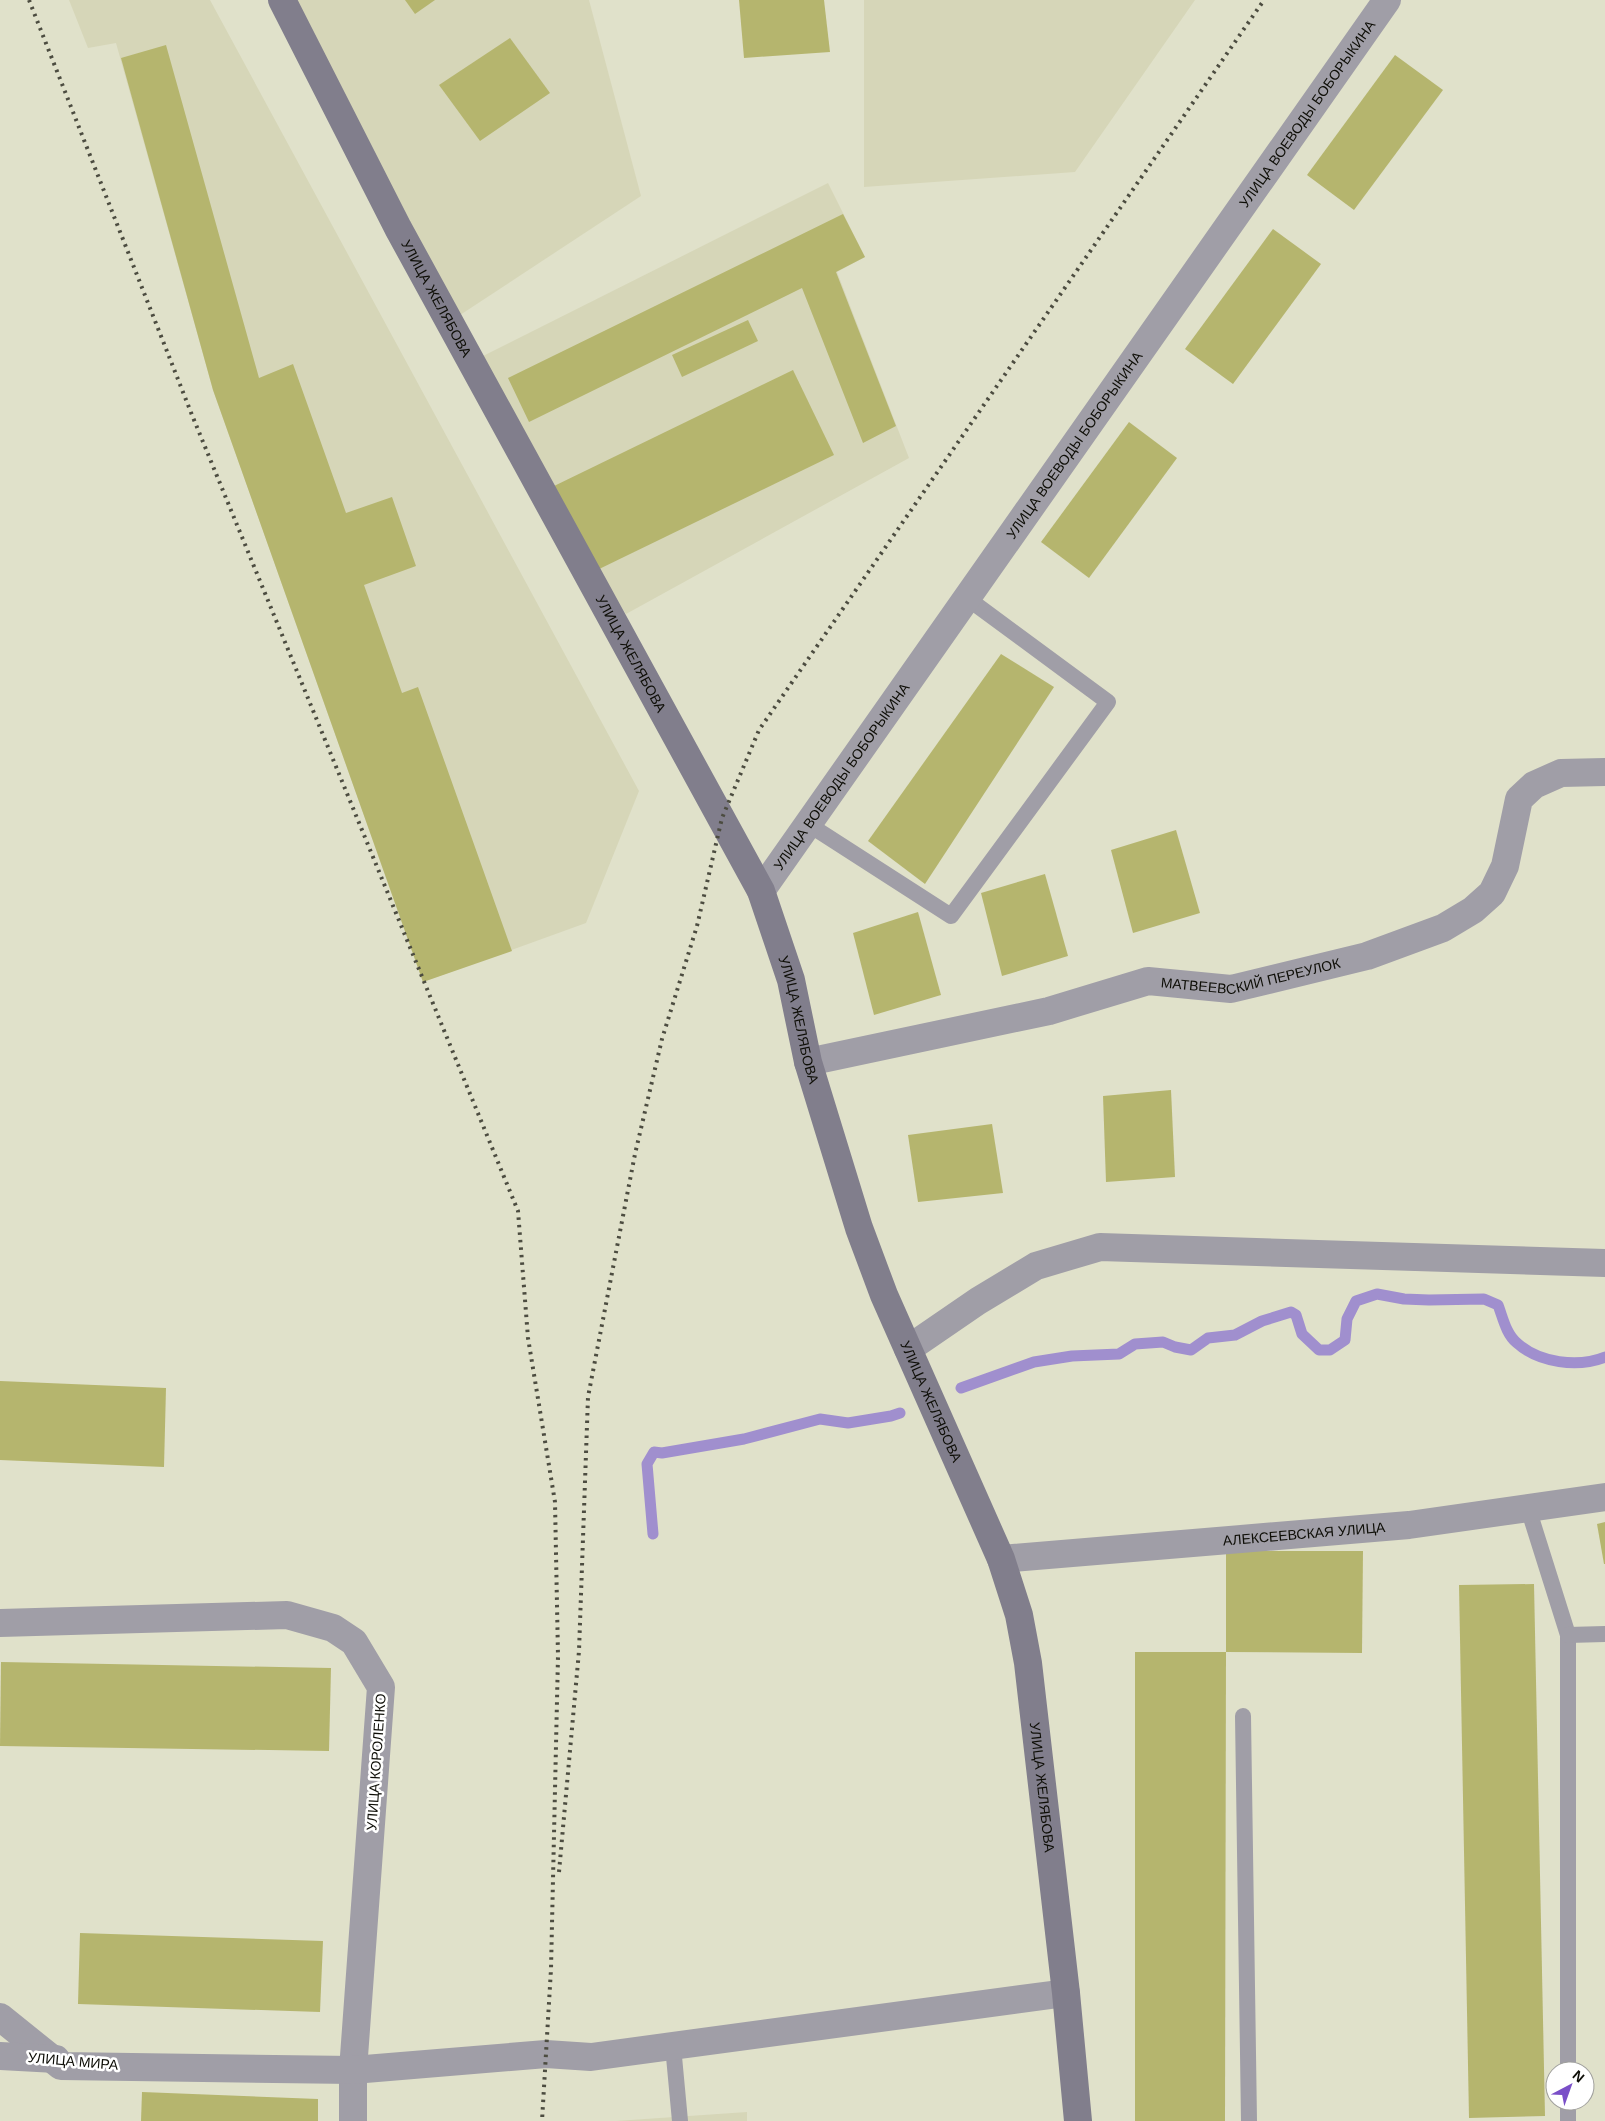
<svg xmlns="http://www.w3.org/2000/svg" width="1605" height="2121" font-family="Helvetica,sans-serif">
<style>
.built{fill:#d6d6b8}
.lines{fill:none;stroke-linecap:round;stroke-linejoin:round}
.stream{stroke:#a08fce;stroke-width:11}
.building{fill:#b5b56e}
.lane{stroke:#a09ea7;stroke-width:16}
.street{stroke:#a09ea7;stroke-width:28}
.secondary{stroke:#817e8c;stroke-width:28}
.rail{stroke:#4c4c40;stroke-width:4;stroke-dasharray:2.5 5;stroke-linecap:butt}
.labels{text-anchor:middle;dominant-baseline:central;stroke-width:5;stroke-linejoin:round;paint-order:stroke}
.street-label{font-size:14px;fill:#0e0e07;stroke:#fff}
</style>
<rect width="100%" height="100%" fill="#e0e1ca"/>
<!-- built -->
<g class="built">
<path d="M69 0H210L639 791 586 923 423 982 213 390 116 43 88 48Z"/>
<path d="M294 0H589L641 196 457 317Z"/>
<path d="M864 0H1195L1075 172 864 187Z"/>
<path d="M828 183 865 257 837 272 909 458 626 614 465 365Z"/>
<path d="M747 2112V2121H616Z"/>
</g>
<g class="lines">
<!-- stream -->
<g class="stream">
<path d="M961 1388 1034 1362 1072 1356 1119 1354 1135 1344 1163 1342 1175 1347 1191 1350 1208 1338 1235 1335 1262 1321 1291 1312 1296 1315 1302 1334 1319 1350H1330L1345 1340 1347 1319 1356 1301 1377 1294 1404 1299 1429 1300 1484 1299 1498 1305C1503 1318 1506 1334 1517 1343 1539 1363 1578 1368 1605 1357"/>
<path d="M653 1534 647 1464 654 1452 662 1453 744 1439 820 1419 848 1423 891 1416 900 1413"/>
</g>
</g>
<!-- building -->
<g class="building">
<path d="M405 0H435L415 14Z"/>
<path d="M739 0H824L830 52 744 58Z"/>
<path d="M510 38 550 93 480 141 439 85Z"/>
<path d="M166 45 259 378 293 364 346 513 392 497 416 566 364 585 402 693 418 687 512 951 423 982 213 390 121 58Z"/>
<path d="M1395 55 1443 90 1354 210 1307 175Z"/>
<path d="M843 214 865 257 836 272 896 426 863 443 802 288 529 422 508 378Z"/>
<path d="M1273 229 1321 264 1233 384 1185 349Z"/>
<path d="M748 320 758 341 682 377 672 355Z"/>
<path d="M793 370 834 455 593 572 552 487Z"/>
<path d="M1129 422 1177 458 1089 578 1041 542Z"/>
<path d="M1001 654 1054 687 925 884 868 841Z"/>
<path d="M1176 830 1200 913 1133 933 1111 850Z"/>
<path d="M1045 874 1068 956 1002 976 981 893Z"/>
<path d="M918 912 941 995 874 1015 853 933Z"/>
<path d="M1171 1090 1175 1177 1106 1182 1103 1096Z"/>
<path d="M992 1124 1003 1193 918 1202 908 1135Z"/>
<path d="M0 1381 166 1388 164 1467 0 1460Z"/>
<path d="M1605 1522V1564H1604L1597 1524Z"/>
<path d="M1226 1551H1363L1362 1653 1226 1652Z"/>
<path d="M1534 1584 1545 2116 1469 2118 1459 1585Z"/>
<path d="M1135 1652H1226L1225 2121H1135Z"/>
<path d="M1 1662 331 1668 329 1751 0 1746Z"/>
<path d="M80 1933 323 1941 320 2012 78 2004Z"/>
<path d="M142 2092 318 2099V2121H141Z"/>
</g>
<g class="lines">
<!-- lane -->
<g class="lane">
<path d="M808 824 951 916 1108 702 967 598"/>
<path d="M1528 1508 1568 1635V2071"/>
<path d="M1568 1635 1605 1634"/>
<path d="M1243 1716 1249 2121"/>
<path d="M673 2046 680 2121"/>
<path d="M1568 2121V2101"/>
</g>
<!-- street -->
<g class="street">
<path id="s1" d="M761 891 1387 0"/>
<path id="s2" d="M808 1062 1049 1011 1148 981 1231 989 1367 956 1443 928 1473 910 1492 893 1505 866 1519 799 1534 785 1561 773 1605 772"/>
<path d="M908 1349 978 1301 1036 1266 1100 1247 1605 1263"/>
<path id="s3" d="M1001 1559 1409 1525 1605 1497"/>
<path d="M0 1623 287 1615 333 1628 354 1642 381 1687 353 2070V2121"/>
<path d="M0 2017 61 2066 353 2070 546 2054 591 2057 1066 1993"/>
<path d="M0 2056 56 2059"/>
</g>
<!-- secondary -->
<path class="secondary" id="s4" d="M282 0 398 228 761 891 791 980 808 1062 859 1228 884 1295 1001 1559 1019 1615 1028 1663 1066 1993 1078 2121"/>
<!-- rail -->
<g class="rail">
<path d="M29 0 192 415 518 1211 528 1338 555 1502 558 1656 551 1969 542 2121"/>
<path d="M559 1872 579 1651 588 1397 635 1154 662 1039 697 926 722 818 759 730 1264 0"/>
</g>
</g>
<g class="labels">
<!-- street labels -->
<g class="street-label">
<text stroke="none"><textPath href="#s1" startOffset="950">УЛИЦА ВОЕВОДЫ БОБОРЫКИНА</textPath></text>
<text stroke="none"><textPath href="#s4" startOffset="336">УЛИЦА ЖЕЛЯБОВА</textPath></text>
<text stroke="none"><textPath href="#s1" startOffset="545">УЛИЦА ВОЕВОДЫ БОБОРЫКИНА</textPath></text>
<text stroke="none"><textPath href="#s4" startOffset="741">УЛИЦА ЖЕЛЯБОВА</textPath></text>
<text stroke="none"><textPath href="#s1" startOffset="140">УЛИЦА ВОЕВОДЫ БОБОРЫКИНА</textPath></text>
<text stroke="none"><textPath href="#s2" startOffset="454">МАТВЕЕВСКИЙ ПЕРЕУЛОК</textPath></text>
<text stroke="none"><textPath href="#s4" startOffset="1146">УЛИЦА ЖЕЛЯБОВА</textPath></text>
<text stroke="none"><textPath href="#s4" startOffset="1551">УЛИЦА ЖЕЛЯБОВА</textPath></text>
<text stroke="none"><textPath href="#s3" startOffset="304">АЛЕКСЕЕВСКАЯ УЛИЦА</textPath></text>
<text transform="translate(376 1762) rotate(-86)">УЛИЦА КОРОЛЕНКО</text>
<text stroke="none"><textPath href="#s4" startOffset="1956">УЛИЦА ЖЕЛЯБОВА</textPath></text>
<text transform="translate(73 2061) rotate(5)">УЛИЦА МИРА</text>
</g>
</g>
<!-- north arrow -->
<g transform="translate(1570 2086) rotate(41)"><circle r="24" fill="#ffffff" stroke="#9f9f9c"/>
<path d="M0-4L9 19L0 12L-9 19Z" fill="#7a4fc8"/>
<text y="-8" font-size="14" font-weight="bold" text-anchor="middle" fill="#0e0e07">N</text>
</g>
</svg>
